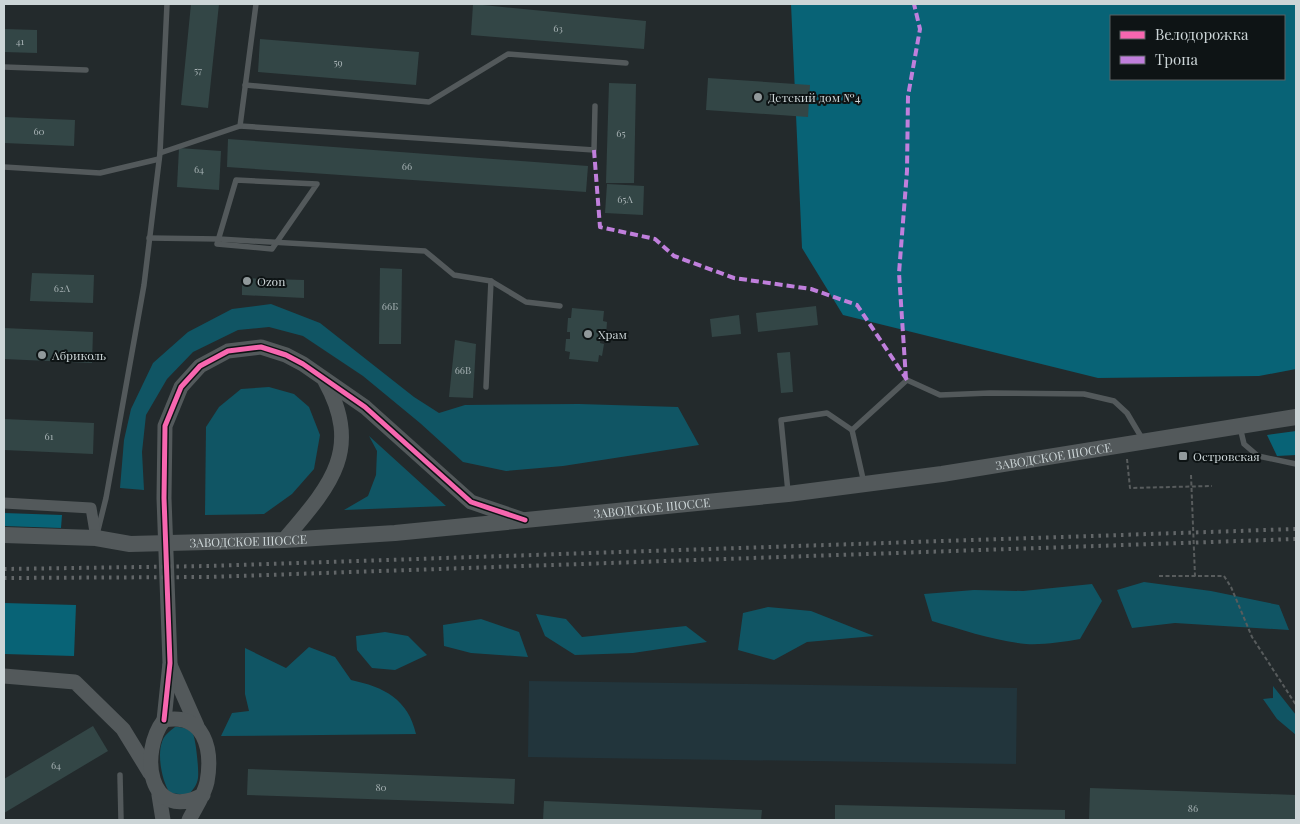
<svg xmlns="http://www.w3.org/2000/svg" width="1300" height="824" font-family="'Playfair Display',serif">
<style>
.built{fill:#22353c}
.green{fill:#105564}
.forest{fill:#086376;fill-rule:evenodd}
.building{fill:#334646}
.lines{fill:none;stroke-linecap:round;stroke-linejoin:round}
.path{stroke:#585c5d;stroke-width:2;stroke-dasharray:4 2.5;stroke-linecap:butt}
.service{stroke:#53595b;stroke-width:5.5}
.minor{stroke:#53595b;stroke-width:11}
.tertiary{stroke:#53595b;stroke-width:15}
.secondary{stroke:#53595b;stroke-width:16}
.rail{stroke:#626668;stroke-width:4;stroke-dasharray:2.5 5;stroke-linecap:butt}
.quiet{stroke:#c07fdc;stroke-width:4;stroke-dasharray:8 4;stroke-linecap:butt}
.cycleway-casing{stroke:#0e1415;stroke-width:8}
.cycleway{stroke:#f766af;stroke-width:5}
.poi-dot{fill:#91999b;stroke:#0e1415;stroke-width:2}
.labels{text-anchor:middle;dominant-baseline:central;stroke-width:4;stroke-linejoin:round;paint-order:stroke}
.number-label{font-size:10px;fill:#a6b1b3}
.poi-label{font-size:12px;fill:#ccd5d7;stroke:#0e1415;text-anchor:start}
.street-label{font-size:12px;fill:#ccd5d7;stroke:#0e1415}
</style>
<rect width="100%" height="100%" fill="#232a2c"/>
<!-- built -->
<path class="built" d="M529 681 1017 688 1016 764 528 757Z"/>
<!-- green -->
<g class="green">
<path d="M271 304 320 323 414 397 439 413 465 405 579 404 678 407 699 445 563 466 506 471 463 462 420 423 363 376 303 336 269 327 238 330 193 352 167 379 146 415 142 452 144 490 120 488 124 440 131 409 153 363 188 332 232 309Z"/>
<path d="M269 387 294 394 309 407 320 435 314 469 292 494 264 514 205 515 206 427 219 407 241 389Z"/>
<path d="M369 436 446 506 344 510 368 496 376 475 377 451Z"/>
<path d="M1144 582 1211 591 1279 605 1289 630 1175 623 1132 628 1117 590Z"/>
<path d="M1092 584 1102 601 1080 639C1063 642 1043 645 1026 644 995 641 963 630 932 621L924 594 974 590 1023 591Z"/>
<path d="M768 607 811 611 874 636 807 642 774 660 738 650 743 613Z"/>
<path d="M536 614 566 619 582 637 686 626 707 642 633 653 575 655 545 636Z"/>
<path d="M481 619 519 632 528 657 471 653 444 646 443 625Z"/>
<path d="M385 632 408 636 427 655 395 670 372 668 357 650 356 636Z"/>
<path d="M309 647 335 657 351 680C384 687 408 699 416 734L221 736 232 713 249 711 245 694V648L286 668Z"/>
<path d="M1273 686 1296 715V735L1277 719 1263 699 1273 698Z"/>
<path d="M175 727C182 727 189 728 193 734 196 740 199 771 198 778 197 785 193 790 188 795L170 793C162 782 157 755 162 742 164 735 170 731 175 727Z"/>
</g>
<!-- forest -->
<g class="forest">
<path d="M706 4H1296V369L1259 376 1098 378 843 315 802 248 791 4ZM1111 16H1284V79H1111Z"/>
<path d="M1296 431V455L1277 456 1267 435Z"/>
<path d="M4 513 62 515 61 528 4 526Z"/>
<path d="M4 603 76 605 74 656 4 654Z"/>
</g>
<!-- building -->
<g class="building">
<path d="M191 4H219L208 108 181 105Z"/>
<path d="M473 4 646 21 644 49 471 35Z"/>
<path d="M4 29 37 30V53L4 52Z"/>
<path d="M260 39 419 52 416 85 258 72Z"/>
<path d="M708 78 810 85 808 117 706 110Z"/>
<path d="M609 83 636 84 634 183H606Z"/>
<path d="M4 117 75 120 74 146 4 143Z"/>
<path d="M228 139 588 166 586 192 227 167Z"/>
<path d="M179 148 221 151 219 190 177 187Z"/>
<path d="M607 184 644 186 643 215 605 213Z"/>
<path d="M380 268 402 269 401 344H379Z"/>
<path d="M32 273 94 275 93 303 30 301Z"/>
<path d="M242 278 304 280V298L242 295Z"/>
<path d="M816 306 818 325 758 332 756 313Z"/>
<path d="M572 308 604 311 603 321 607 322 606 336H601L600 343 604 344 602 356 599 355 598 362 569 359 570 352 565 351 566 339H570V332H567L568 318H571Z"/>
<path d="M739 315 741 334 712 337 710 319Z"/>
<path d="M4 328 93 332 92 363 4 359Z"/>
<path d="M455 340 476 344 473 398 449 397Z"/>
<path d="M790 352 793 392 781 393 777 353Z"/>
<path d="M4 419 94 423 93 454 4 450Z"/>
<path d="M93 726 108 751 4 813V779Z"/>
<path d="M248 769 515 779 514 804 247 795Z"/>
<path d="M1090 788 1296 795V820H1089Z"/>
<path d="M544 801 762 810 761 820H543Z"/>
<path d="M835 805 1065 810V820H835Z"/>
</g>
<g class="lines">
<!-- path -->
<g class="path">
<path d="M1127 459 1130 488 1212 486"/>
<path d="M1191 475 1195 576"/>
<path d="M1159 576H1224L1231 587 1252 637 1296 705"/>
</g>
<!-- service -->
<g class="service">
<path d="M4 67 86 70"/>
<path d="M245 85 429 102 508 54 626 63"/>
<path d="M240 126 594 150 595 106"/>
<path d="M160 153 167 4"/>
<path d="M4 167 100 173 159 159"/>
<path d="M236 180 317 184 272 249 217 244Z"/>
<path d="M149 238 219 239 425 251 454 275 491 281 526 302 560 306"/>
<path d="M486 387 491 281"/>
<path d="M1240 427 1244 444 1258 456 1296 464"/>
<path d="M852 430 864 483"/>
<path d="M788 492 781 420 827 413 852 430 907 380 940 395 990 393 1084 394 1114 401 1127 413 1143 440"/>
<path d="M98 530 106 498 144 285 160 153 240 126 256 4"/>
<path d="M120 775 121 820"/>
</g>
<!-- minor -->
<path class="minor" d="M4 503 91 508 96 538"/>
<!-- tertiary -->
<g class="tertiary">
<path d="M284 540C328 488 364 451 325 381"/>
<path d="M170 665 197 726"/>
<path d="M4 676 75 682 123 729 150 773"/>
<path d="M164 720 170 663 164 498 165 426 181 387 200 366 228 351 261 347 286 355 303 364 365 407 471 502 524 520"/>
<path d="M159 795 163 820"/>
<path d="M189 820C195 808 204 796 207 782 213 749 204 712 164 720 139 752 148 824 203 795"/>
</g>
<!-- secondary -->
<path class="secondary" id="s1" d="M4 535 96 538 130 544 284 540 395 533 788 494 942 474 1296 417"/>
<!-- rail -->
<g class="rail">
<path d="M4 569 210 566 1296 529"/>
<path d="M4 578 209 577 1296 539"/>
</g>
<!-- quiet -->
<g class="quiet">
<path d="M594 150 600 227 655 239 674 256 734 278 811 289 857 305 907 380"/>
<path d="M906 379 899 273 907 171 908 96 920 29 914 4"/>
</g>
<defs>
<path id="cycleway" d="M164 720 170 663 164 498 165 426 181 387 200 366 228 351 261 347 286 355 303 364 365 407 471 502 525 520"/>
</defs>
<!-- cycleway casing -->
<use href="#cycleway" class="cycleway-casing"/>
<!-- cycleway -->
<use href="#cycleway" class="cycleway"/>
</g>
<!-- markers -->
<g class="poi-dot">
<circle cx="758" cy="97" r="5"/>
<circle cx="247" cy="281" r="5"/>
<circle cx="588" cy="334" r="5"/>
<circle cx="42" cy="355" r="5"/>
<rect x="1178" y="451" width="10" height="10" rx="2.5"/>
</g>
<g class="labels">
<!-- number labels -->
<g class="number-label">
<text x="558" y="28">63</text>
<text x="20" y="41">41</text>
<text x="338" y="62">59</text>
<text x="198" y="70">57</text>
<text x="39" y="131">60</text>
<text x="621" y="133">65</text>
<text x="407" y="166">66</text>
<text x="199" y="169">64</text>
<text x="625" y="199">65А</text>
<text x="62" y="288">62А</text>
<text x="390" y="306">66Б</text>
<text x="463" y="370">66В</text>
<text x="49" y="436">61</text>
<text x="56" y="765">64</text>
<text x="381" y="787">80</text>
<text x="1193" y="808">86</text>
</g>
<!-- poi labels -->
<g class="poi-label">
<text x="768" y="97">Детский дом №4</text>
<text x="257" y="281">Ozon</text>
<text x="598" y="334">Храм</text>
<text x="52" y="355">Абриколь</text>
<text x="1193" y="456">Островская</text>
</g>
<!-- street labels -->
<g class="street-label">
<text stroke="none"><textPath href="#s1" startOffset="1055">ЗАВОДСКОЕ ШОССЕ</textPath></text>
<text stroke="none"><textPath href="#s1" startOffset="650">ЗАВОДСКОЕ ШОССЕ</textPath></text>
<text stroke="none"><textPath href="#s1" startOffset="245">ЗАВОДСКОЕ ШОССЕ</textPath></text>
</g>
</g>
<!-- border -->
<rect width="1300" height="824" fill="none" stroke="#ccd5d7" stroke-width="10"/>
<!-- legend -->
<rect x="1110" y="15" width="175" height="65" fill="#0e1415" stroke="#5a6163"/>
<rect x="1120" y="31" width="25" height="8" fill="#f766af" stroke="#5a6163"/>
<text x="1155" y="40" font-size="15" fill="#ccd5d7">Велодорожка</text>
<rect x="1120" y="56" width="25" height="8" fill="#c07fdc" stroke="#5a6163"/>
<text x="1155" y="65" font-size="15" fill="#ccd5d7">Тропа</text>
</svg>
